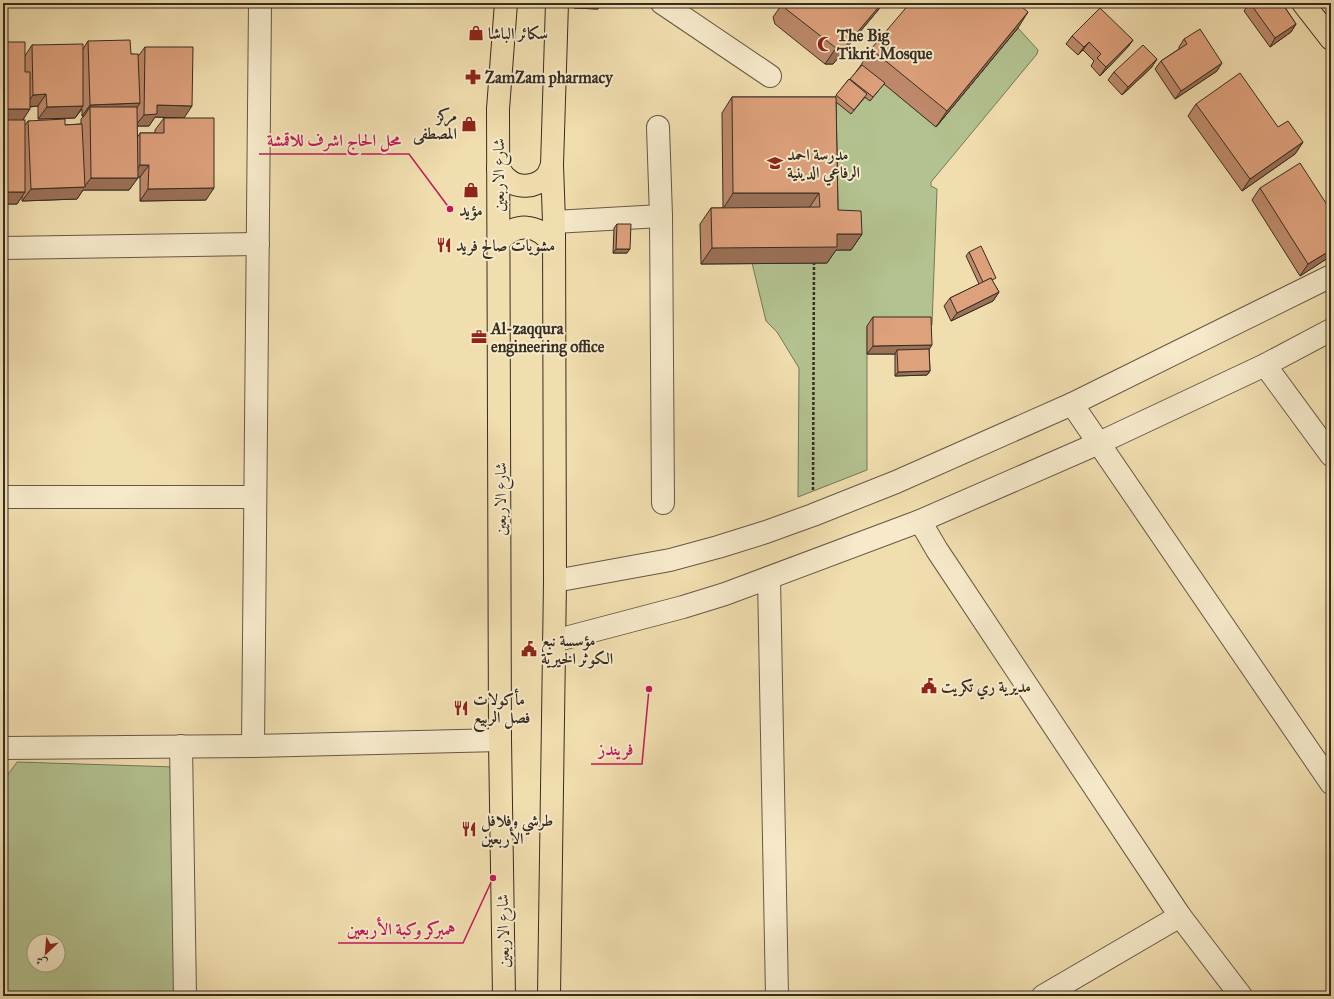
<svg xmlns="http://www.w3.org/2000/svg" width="1334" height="999" font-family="'IM FELL Great Primer',Amiri,serif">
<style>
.green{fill:#b3c290;stroke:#74785a;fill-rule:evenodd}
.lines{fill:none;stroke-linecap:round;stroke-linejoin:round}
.minor-casing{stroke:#655946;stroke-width:24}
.major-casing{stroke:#362d23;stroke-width:24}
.path{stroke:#362d23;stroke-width:2.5;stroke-dasharray:3 2;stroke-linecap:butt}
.minor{stroke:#f6eacb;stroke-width:22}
.major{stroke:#f1deaf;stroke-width:22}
.wall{fill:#be8a6b;stroke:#362d23;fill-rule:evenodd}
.shaded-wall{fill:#9b7157;stroke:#362d23}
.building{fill:#dda17c;stroke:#362d23}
.labels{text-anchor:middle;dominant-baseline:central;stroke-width:4;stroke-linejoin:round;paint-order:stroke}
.poi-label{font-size:16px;font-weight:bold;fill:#362d23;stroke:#f6eacb;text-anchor:start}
.street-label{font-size:16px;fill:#362d23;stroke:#f6eacb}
.leader{fill:none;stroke:#c2185b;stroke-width:1.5}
.callout-dot{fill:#c2185b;stroke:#f6eacb;stroke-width:1.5}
.callout-label{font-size:17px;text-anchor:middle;font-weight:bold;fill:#c2185b;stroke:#f6eacb;stroke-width:4;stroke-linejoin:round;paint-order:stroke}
</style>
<rect width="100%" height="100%" fill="#f1deaf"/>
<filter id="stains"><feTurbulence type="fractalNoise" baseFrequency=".005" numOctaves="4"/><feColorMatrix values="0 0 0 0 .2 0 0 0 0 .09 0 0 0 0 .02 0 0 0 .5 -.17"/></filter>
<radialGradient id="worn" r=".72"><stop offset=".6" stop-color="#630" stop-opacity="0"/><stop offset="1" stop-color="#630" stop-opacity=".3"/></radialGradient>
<!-- green -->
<g class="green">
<path d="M1018 28 1038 50 1037 54 931 182V186L937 189 932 325 867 326V470L798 497 799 368 777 332 766 321 752 263 827 262 833 99 851 114 864 98H866L870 101 883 83 936 127Z"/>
<path d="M17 762 175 767 178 996H3V781ZM34 941H58V965H34Z"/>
</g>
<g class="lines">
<defs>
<g id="minor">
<path d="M662 3 770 76"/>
<path d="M658 127 661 216 663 503"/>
<path d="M554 222 661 216"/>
<path d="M3 248 258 244"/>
<path d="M1265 365 1331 455"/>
<path d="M1072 404 1331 783"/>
<path d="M3 497H255"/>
<path d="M920 521 937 550 1180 916 1241 996"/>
<path d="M769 578 777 996"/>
<path d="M555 581 670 560 718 547 766 532 813 515 896 482 1072 404 1331 276"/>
<path d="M554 641 683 607 725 594 920 521 1099 443 1265 365 1331 330"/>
<path d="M181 746 185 996"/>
<path d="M253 746 260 3"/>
<path d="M3 748 253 746 500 740"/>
<path d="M1043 996 1180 916"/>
</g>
<g id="major">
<path d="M1303 3 1331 39"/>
<path d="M498 168C501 171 503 176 506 178 517 189 535 188 546 177 549 174 550 169 552 165"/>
<path d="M499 241C516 222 538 223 553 245"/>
<path d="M504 996 500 740 498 109 506 3"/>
<path d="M549 996 555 581 554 222 552 165 557 3"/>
</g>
</defs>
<!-- minor casing -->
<use href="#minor" class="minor-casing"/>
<!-- major casing -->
<use href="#major" class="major-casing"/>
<!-- path -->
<path class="path" d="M813 490 814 263"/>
<!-- minor -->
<use href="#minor" class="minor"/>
<!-- major -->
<use href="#major" class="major"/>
</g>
<!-- wall -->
<g class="wall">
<path d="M574 3H602L598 9 574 8Z"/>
<path d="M783 3H884L833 64H825L775 24 773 17Z"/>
<path d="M1249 3H1282L1296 24 1291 32 1270 47 1244 11Z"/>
<path d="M1018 28 936 127 884 84 870 101 865 97 851 114 836 102 838 210 862 234 851 250H836L827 263 701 264 700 224 711 208H723L722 113 732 97H835L849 79 850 80 861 65 871 49Z"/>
<path d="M1072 36 1133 40 1127 48 1100 76 1091 66 1094 61 1083 50 1078 55 1066 44Z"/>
<path d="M1184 39 1217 71 1175 99 1155 69 1161 61 1179 49V47Z"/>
<path d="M88 41 131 54 139 55 145 47 184 118 206 200 140 201V177H138L129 190H83L77 199 22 201V196L17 204H3V42L25 56 32 45 83 49ZM38 106V119L75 118 82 109V116H84L81 119V124L65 125 28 121 25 125 23 120 30 107ZM155 117 182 118H164L155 130V133H140L137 138V126H149Z"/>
<path d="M1157 59 1151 68 1122 95 1108 80 1114 72Z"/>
<path d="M1196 104 1278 127 1303 142 1295 154 1242 191 1188 116Z"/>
<path d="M1260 188 1331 256 1300 276 1252 200Z"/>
<path d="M617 224 627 253H613L614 228Z"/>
<path d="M969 252 993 282 999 292 993 301 951 321 944 306 950 298 979 284 966 256Z"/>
<path d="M873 317 929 349 930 371 927 375 895 376V354H867V326Z"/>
</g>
<!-- shaded-wall -->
<g class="shaded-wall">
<path d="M577 3H602L598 9 574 8Z"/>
<path d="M882 3H884L833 64H825L836 48Z"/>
<path d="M1028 12 1018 28 936 127 947 111Z"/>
<path d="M1296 24 1291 32 1270 47 1275 38Z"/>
<path d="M1133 40 1127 48 1100 76 1106 67Z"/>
<path d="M1089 42 1083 50 1078 55 1084 47Z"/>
<path d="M1157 59 1151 68 1122 95 1128 87Z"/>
<path d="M1222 63 1217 71 1175 99 1181 91Z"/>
<path d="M46 94 38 106 25 107 33 95Z"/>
<path d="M140 103 132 115 90 107 84 116H82L90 105Z"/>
<path d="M157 105 192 106 184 118 155 117 149 126H135L144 115Z"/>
<path d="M83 106 75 118 38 119 47 107Z"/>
<path d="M3 109H30L22 121H3Z"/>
<path d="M1303 142 1295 154 1242 191 1250 179Z"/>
<path d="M140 165H149L140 177H132Z"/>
<path d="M91 178H138L129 190H83L77 199 22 201 31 189 84 187Z"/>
<path d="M214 188 206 200 140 201 148 189Z"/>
<path d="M3 192H25L17 204H3Z"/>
<path d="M733 193H819L809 208 723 209Z"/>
<path d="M837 234H862L851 250H836L827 263 701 264 712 248Z"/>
<path d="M616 249H630L627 253H613Z"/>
<path d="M1331 250V256L1300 276 1308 264Z"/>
<path d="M999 292 993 301 951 321 957 313Z"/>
<path d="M932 345 926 354 897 350 895 354H867L873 346Z"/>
<path d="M930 371 927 375 895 376 898 372Z"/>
</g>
<!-- building -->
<g class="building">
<path d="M784 3H882L844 48H836L786 9Z"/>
<path d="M910 3H1017L1028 12 947 111 871 49Z"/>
<path d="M1250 3H1282L1296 24 1275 38Z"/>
<path d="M1100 8 1133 40 1106 67 1097 58 1101 54 1089 42 1084 47 1072 36Z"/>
<path d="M1200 29 1222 63 1181 91 1161 61 1187 44 1184 39Z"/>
<path d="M130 40 131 54H138L140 103 90 105 88 41Z"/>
<path d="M3 42H25V72H30V109H3Z"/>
<path d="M83 44V106L47 107 46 94 33 95 32 45Z"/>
<path d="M1143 45 1157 59 1128 87 1114 72Z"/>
<path d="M145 47H193L192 106 157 105V114L144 115Z"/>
<path d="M862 65 885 83 873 97 850 79Z"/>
<path d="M1240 73 1278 127 1288 121 1303 142 1250 179 1196 104Z"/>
<path d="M849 79 867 94 854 110 836 95Z"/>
<path d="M732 97H836L838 210 861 211 862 234H837V247L712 248 711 208 820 207 819 193H733Z"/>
<path d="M90 107H137L138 178H91Z"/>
<path d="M164 118H214V188L148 189 149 165H140V133H164Z"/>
<path d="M65 119V125L82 124 85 187 31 189 28 121Z"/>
<rect x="3" y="120" width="22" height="72"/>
<path d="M1300 163 1331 211V250L1308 264 1260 188Z"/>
<path d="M617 224H631L630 249H616Z"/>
<path d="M981 246 996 278 992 280 991 278 983 282 969 252Z"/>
<path d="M991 278 999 292 957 313 950 298Z"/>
<path d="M873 317H931L932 345 873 346Z"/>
<path d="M929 349 930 371 898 372 897 350Z"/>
</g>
<!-- icons -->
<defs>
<symbol id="shop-bare" viewBox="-9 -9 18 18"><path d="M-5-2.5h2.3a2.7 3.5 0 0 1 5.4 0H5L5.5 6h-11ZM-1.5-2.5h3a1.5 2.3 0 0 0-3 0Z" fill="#8f2418" stroke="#f6eacb" stroke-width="2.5" paint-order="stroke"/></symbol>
<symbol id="mosque-bare" viewBox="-9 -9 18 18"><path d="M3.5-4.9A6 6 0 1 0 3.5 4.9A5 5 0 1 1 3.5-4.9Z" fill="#8f2418" stroke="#f6eacb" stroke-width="2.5" paint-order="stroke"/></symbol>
<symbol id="pharmacy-bare" viewBox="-9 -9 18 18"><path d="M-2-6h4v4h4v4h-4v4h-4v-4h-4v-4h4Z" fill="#8f2418" stroke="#f6eacb" stroke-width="2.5" paint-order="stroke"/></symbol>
<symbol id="school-bare" viewBox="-9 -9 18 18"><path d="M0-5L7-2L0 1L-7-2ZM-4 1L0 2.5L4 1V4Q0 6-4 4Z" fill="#8f2418" stroke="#f6eacb" stroke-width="2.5" paint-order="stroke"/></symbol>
<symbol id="restaurant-bare" viewBox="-9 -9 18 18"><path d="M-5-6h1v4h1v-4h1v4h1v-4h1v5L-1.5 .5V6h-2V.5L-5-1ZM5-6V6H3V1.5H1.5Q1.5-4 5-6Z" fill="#8f2418" stroke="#f6eacb" stroke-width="2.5" paint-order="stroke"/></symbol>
<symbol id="office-bare" viewBox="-9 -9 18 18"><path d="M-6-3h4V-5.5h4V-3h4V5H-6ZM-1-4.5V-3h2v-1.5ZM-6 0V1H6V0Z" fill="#8f2418" stroke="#f6eacb" stroke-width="2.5" paint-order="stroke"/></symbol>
<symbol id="civic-bare" viewBox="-9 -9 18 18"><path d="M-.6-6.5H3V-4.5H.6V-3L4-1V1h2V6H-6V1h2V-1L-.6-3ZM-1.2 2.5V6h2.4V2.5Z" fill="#8f2418" stroke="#f6eacb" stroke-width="2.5" paint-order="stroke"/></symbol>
</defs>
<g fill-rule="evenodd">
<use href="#shop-bare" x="465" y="22" width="22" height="22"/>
<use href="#mosque-bare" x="814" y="33" width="22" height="22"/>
<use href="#pharmacy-bare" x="462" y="66" width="22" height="22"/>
<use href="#shop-bare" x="458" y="113" width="22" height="22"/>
<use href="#school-bare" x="764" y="152" width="22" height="22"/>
<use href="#shop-bare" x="460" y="179" width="22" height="22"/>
<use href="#restaurant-bare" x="433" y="234" width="22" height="22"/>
<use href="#office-bare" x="468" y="326" width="22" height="22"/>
<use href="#civic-bare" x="518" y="638" width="22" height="22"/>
<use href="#civic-bare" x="918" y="675" width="22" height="22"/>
<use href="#restaurant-bare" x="450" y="697" width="22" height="22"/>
<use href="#restaurant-bare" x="458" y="818" width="22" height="22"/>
</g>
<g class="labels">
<!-- poi labels -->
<g class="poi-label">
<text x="488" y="33">سكائر الباشا</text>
<text x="837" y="35">The Big<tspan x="837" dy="18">Tikrit Mosque</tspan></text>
<text x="485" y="77">ZamZam pharmacy</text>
<text x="457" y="115" text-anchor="end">مركز<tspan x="457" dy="18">المصطفى</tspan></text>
<text x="787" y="154">مدرسة احمد<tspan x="787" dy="18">الرفاعي الدينية</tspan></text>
<text x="471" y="210" text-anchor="middle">مؤيد</text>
<text x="456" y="245">مشويات صالح فريد</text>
<text x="491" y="328">Al-zaqqura<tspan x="491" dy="18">engineering office</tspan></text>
<text x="541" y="640">مؤسسة نبع<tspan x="541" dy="18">الكوثر الخيرية</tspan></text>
<text x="941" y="686">مديرية ري تكريت</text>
<text x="473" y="699">مأكولات<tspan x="473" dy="18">فصل الربيع</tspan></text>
<text x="481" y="820">طرشي وفلافل<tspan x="481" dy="18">الأربعين</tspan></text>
</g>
<!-- street labels -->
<g class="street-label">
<text transform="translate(498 175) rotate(-90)">شارع الاربعين</text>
<text transform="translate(500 499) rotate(-90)">شارع الاربعين</text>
<text transform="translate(503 931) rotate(-91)">شارع الاربعين</text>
</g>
</g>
<!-- callouts -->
<path class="leader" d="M450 209L409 154H259M649 689L642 764H591M493 878L463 943H338"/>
<g class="callout-dot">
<circle cx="450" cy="209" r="4"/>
<circle cx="649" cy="689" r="4"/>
<circle cx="493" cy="878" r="4"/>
</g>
<g class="callout-label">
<text x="334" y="146">محل الحاج اشرف للاقمشة</text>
<text x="616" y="755">فريندز</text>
<text x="401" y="935">همبركر وكبة الأربعين</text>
</g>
<!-- margin -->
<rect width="1334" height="999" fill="none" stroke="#f1deaf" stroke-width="16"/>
<rect x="4" y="4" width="1326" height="991" fill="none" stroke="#362d23" stroke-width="2"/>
<rect x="8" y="8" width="1318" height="983" fill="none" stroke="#362d23"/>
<!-- north arrow -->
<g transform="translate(46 953) rotate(206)"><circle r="19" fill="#f6eacb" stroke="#a99e88"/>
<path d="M0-3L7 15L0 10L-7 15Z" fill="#8f2418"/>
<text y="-6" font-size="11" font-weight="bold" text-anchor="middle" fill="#362d23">ش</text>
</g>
<rect width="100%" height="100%" filter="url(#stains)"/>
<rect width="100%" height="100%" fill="url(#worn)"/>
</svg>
